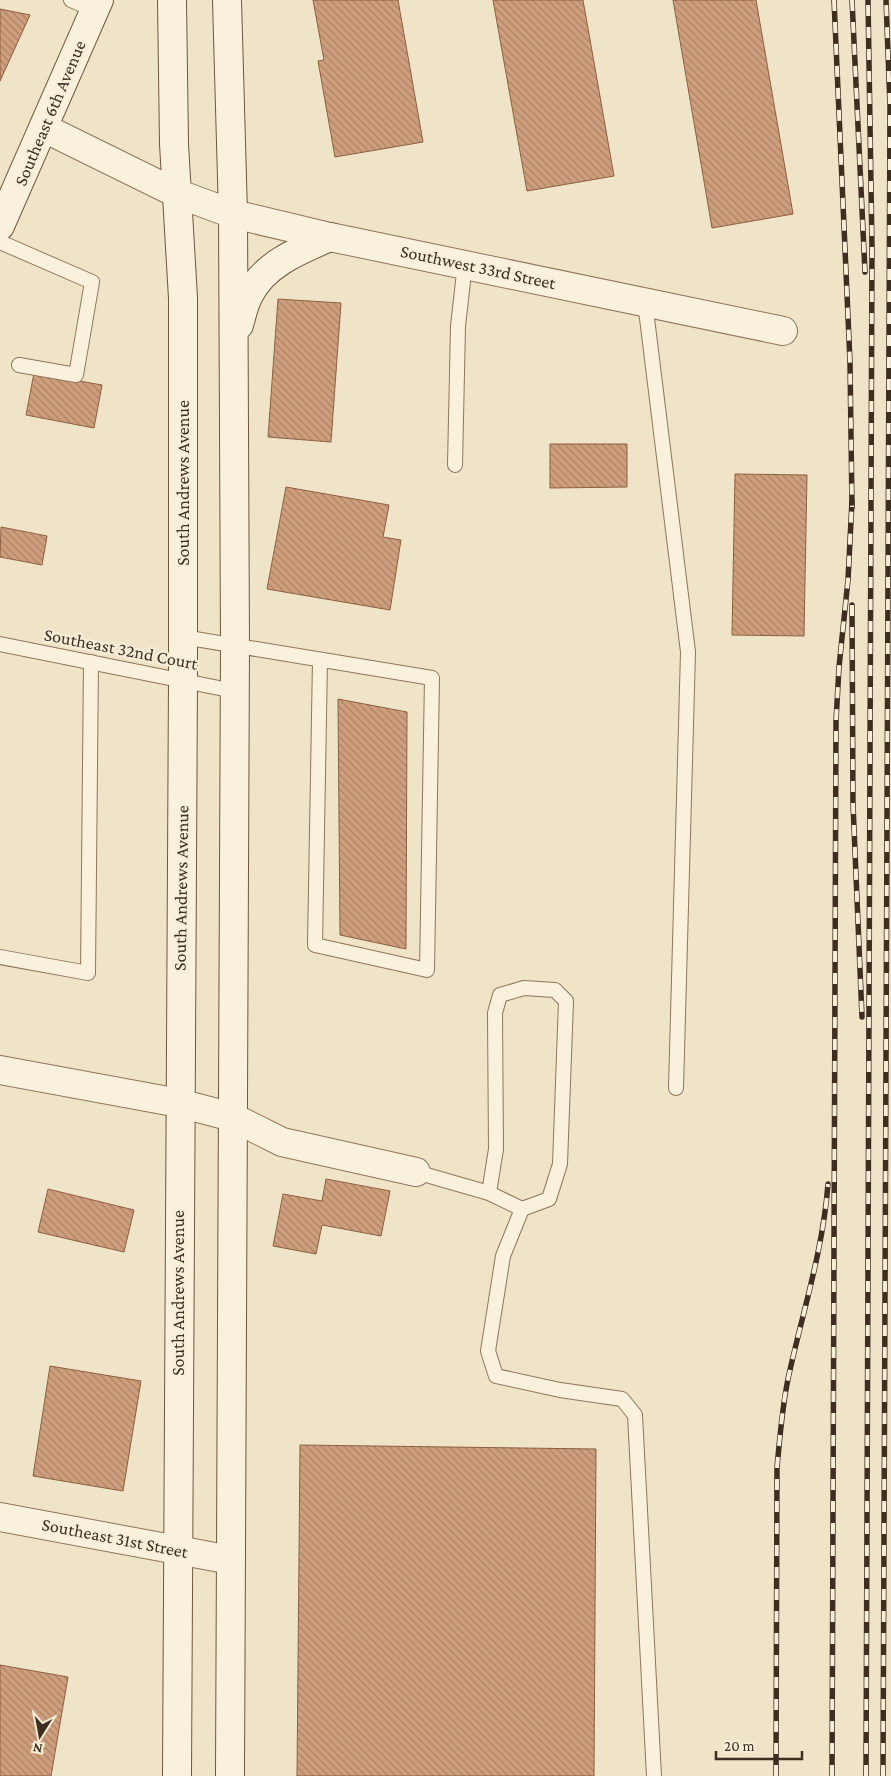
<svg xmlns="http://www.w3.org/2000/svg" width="891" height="1776" font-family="'Crimson Pro',serif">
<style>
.building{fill:url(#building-back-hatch);stroke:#8d5f41}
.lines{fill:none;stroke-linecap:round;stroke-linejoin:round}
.lane-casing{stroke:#8d765c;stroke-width:16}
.street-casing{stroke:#8d765c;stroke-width:30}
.secondary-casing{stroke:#6f573f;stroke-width:30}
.lane{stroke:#faf1dc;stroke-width:14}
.street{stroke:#faf1dc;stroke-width:28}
.secondary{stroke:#faf1dc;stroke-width:28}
.rail-casing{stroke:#3d2e20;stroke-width:5.5}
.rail{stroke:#f7eed8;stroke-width:4;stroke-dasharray:11;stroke-linecap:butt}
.labels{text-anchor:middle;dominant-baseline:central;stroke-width:4.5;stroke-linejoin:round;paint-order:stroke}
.street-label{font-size:18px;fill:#3d2e20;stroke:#f7eed8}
</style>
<defs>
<pattern id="building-back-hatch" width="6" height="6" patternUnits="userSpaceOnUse" patternTransform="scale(1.25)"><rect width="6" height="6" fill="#cf9f7d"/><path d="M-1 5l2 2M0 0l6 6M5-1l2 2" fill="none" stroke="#a98266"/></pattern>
</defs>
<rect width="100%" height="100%" fill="#f0e4c8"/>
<!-- building -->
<g class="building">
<path d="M313 0H398L423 142 335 157 318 61 324 60Z"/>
<path d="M493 0H583L614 176 527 191Z"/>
<path d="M673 0H756L793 214 712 228Z"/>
<path d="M0 9 30 15 0 81Z"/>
<path d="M278 299 341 303 331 442 268 437Z"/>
<path d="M34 373 102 385 94 428 26 415Z"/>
<path d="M550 444H627V487L550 488Z"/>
<path d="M735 474 807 475 804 636 732 635Z"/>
<path d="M286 487 389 505 383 537 401 540 390 610 267 589Z"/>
<path d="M1 527 47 536 42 565 0 557Z"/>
<path d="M338 699 407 712 406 949 340 935Z"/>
<path d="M326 1179 390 1191 381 1236 322 1225 316 1254 273 1246 283 1194 322 1201Z"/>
<path d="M48 1189 134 1210 124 1252 38 1232Z"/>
<path d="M50 1366 141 1381 123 1491 33 1476Z"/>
<path d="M300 1445 596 1449 594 1776H297Z"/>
<path d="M0 1665 68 1677 51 1776H0Z"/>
</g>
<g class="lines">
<defs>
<g id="lane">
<path d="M71 0 94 10"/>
<path d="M0 242 92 282 76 375 19 365"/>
<path d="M645 302 688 652 676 1088"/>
<path d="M455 465 458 326 465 264"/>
<path d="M183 637 432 678 427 970 315 945 320 660"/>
<path d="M0 644 234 691"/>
<path d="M0 957 88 973 91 662"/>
<path d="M416 1172 489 1193 522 1209 503 1256 488 1351 496 1376 560 1390 622 1399 635 1415 654 1776"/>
<path d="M489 1193 496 1149 495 1013 500 995 524 988 555 990 566 1001 560 1164 549 1199 522 1209"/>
</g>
<g id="street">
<path d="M44 128 176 193 233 214 330 237 783 331"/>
<path d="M0 1070 179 1103 232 1117 282 1142 416 1172"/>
<path d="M0 1517 231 1560"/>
</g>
<g id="secondary">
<path d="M172 0 174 144 183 298V681L177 1776"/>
<path d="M227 0 233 214 235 645 230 1776"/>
<path d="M0 226 99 0"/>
<path d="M239 325C242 315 244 304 249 295 264 264 300 250 330 237"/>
</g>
</defs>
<!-- lane casing -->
<use href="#lane" class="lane-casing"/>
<!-- street casing -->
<use href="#street" class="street-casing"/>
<!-- secondary casing -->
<use href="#secondary" class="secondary-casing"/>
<!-- lane -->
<use href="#lane" class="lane"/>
<!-- street -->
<use href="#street" class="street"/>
<!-- secondary -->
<use href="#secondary" class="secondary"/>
<defs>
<g id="rail">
<path d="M834 0 850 362 852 507"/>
<path d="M852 0 865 272"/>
<path d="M852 605 853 804 862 1017"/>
<path d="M776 1776 777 1467C780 1437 782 1408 788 1379 802 1314 823 1251 828 1184"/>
<path d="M832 1776 836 721 839 667 848 580 852 501"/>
<path d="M866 1776 872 248 868 0"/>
<path d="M883 1776 890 106 886 0"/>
</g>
</defs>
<!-- rail casing -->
<use href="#rail" class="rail-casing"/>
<!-- rail -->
<use href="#rail" class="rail"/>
</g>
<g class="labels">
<!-- street labels -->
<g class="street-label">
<text transform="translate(50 113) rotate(-67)">Southeast 6th Avenue</text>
<text transform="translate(478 267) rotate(12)">Southwest 33rd Street</text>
<text transform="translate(183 483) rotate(-90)">South Andrews Avenue</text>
<text transform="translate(121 649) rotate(11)">Southeast 32nd Court</text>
<text transform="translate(181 888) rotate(-89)">South Andrews Avenue</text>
<text transform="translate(178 1293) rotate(-90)">South Andrews Avenue</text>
<text transform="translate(115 1538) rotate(11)">Southeast 31st Street</text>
</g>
</g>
<!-- north arrow -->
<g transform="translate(40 1736) rotate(191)" stroke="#f7eed8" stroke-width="4" paint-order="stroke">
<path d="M0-4L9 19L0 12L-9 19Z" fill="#3d2e20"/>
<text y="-8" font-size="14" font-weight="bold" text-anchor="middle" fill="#3d2e20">N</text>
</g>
<!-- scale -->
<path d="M716 1751v8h86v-8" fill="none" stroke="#3d2e20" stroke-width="2.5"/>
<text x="724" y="1751" font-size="15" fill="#3d2e20" stroke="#f7eed8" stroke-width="4" paint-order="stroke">20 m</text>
</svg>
